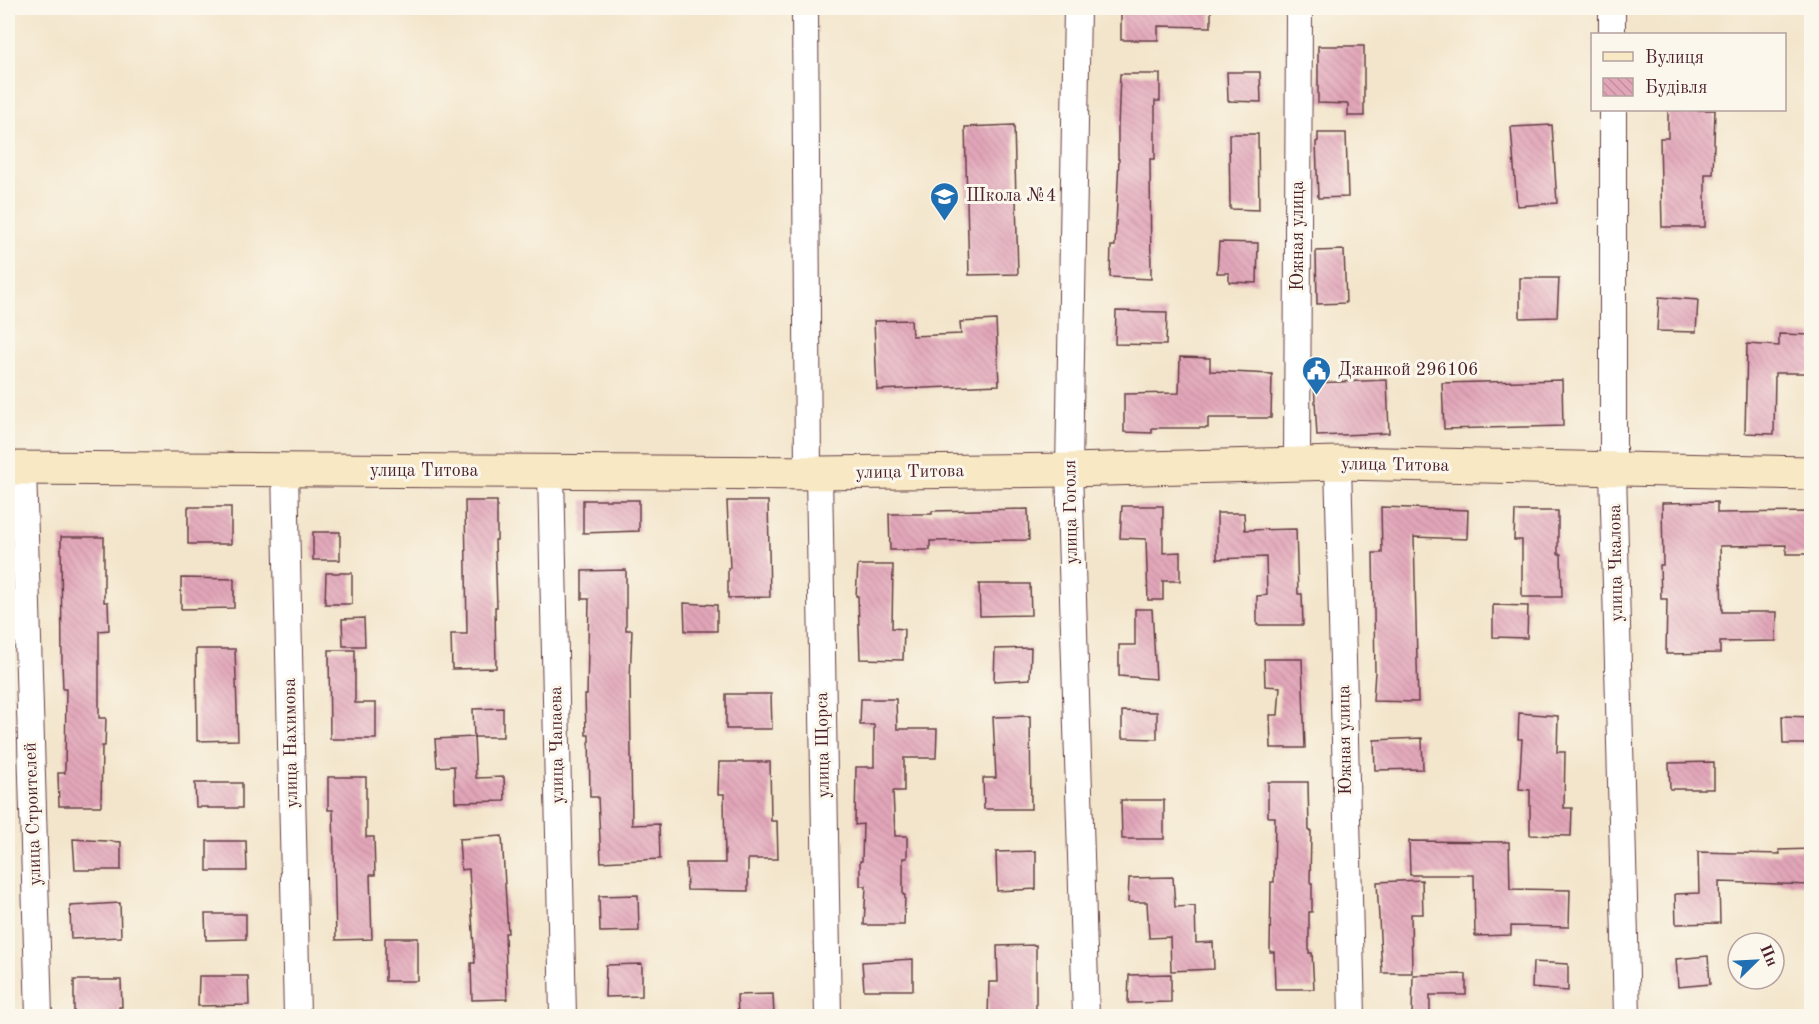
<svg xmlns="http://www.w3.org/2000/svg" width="1819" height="1024" font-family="'Old Standard TT',serif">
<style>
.building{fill:url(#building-back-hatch)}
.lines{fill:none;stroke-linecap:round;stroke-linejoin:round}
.street-casing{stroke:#633d43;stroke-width:28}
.secondary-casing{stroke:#633d43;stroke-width:35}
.street{stroke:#fff;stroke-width:26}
.secondary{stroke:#f8e8c3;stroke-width:33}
.labels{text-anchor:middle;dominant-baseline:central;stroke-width:6;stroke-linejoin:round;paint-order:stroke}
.poi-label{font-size:18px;fill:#4a1f2b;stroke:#fbf7ec;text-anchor:start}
.street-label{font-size:18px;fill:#4a1f2b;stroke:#fbf7ec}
</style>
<defs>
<pattern id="building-back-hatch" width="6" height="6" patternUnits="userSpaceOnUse" patternTransform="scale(1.5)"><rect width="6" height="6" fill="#e2a6b9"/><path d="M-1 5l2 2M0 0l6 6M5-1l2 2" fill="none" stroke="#c38e9f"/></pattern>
</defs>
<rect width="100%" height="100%" fill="#fbf7ec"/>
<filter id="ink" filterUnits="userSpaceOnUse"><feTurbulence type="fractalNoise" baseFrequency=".0167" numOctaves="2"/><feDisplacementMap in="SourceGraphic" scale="12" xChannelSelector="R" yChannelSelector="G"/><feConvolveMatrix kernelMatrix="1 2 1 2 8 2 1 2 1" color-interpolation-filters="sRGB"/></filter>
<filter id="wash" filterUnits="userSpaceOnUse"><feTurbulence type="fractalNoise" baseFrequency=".008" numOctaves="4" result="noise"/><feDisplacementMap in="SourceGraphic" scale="24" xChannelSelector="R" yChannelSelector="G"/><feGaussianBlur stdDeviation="1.35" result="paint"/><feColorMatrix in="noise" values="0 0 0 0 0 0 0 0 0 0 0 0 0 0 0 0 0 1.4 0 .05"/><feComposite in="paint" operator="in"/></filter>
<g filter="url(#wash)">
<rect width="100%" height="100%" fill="#f3e5cb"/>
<g id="blocks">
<!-- building -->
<g class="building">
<path d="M1121 8 1182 9V8H1211V27L1158 26V40H1121Z"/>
<path d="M1318 46H1364V116H1348V104L1318 103Z"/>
<path d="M1227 72H1260L1261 102 1228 101Z"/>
<path d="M1120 74H1160V101H1155V159H1150L1151 279 1110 277 1111 246H1115L1119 159H1118V128Z"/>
<path d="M1668 110H1715L1713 174H1705V227H1662L1660 138H1668Z"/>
<path d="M1014 125 1018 274 969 275 965 127Z"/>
<path d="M1552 125 1557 203 1517 206 1511 127Z"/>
<path d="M1318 133H1346L1348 197 1318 198 1316 142 1318 141Z"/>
<path d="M1229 134H1258L1259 210 1230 209Z"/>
<path d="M1219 242 1258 243 1257 283 1229 282V273H1217Z"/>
<path d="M1344 250 1346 303 1317 304 1316 251Z"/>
<path d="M1520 278H1559L1557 317 1520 318Z"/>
<path d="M1659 297 1698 300 1696 332 1657 331Z"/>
<path d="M1116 311 1167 312 1166 345 1115 344Z"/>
<path d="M911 320 912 336 961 334 960 322 996 320 999 385 877 390 874 321Z"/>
<path d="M1779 334 1812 335V373H1775L1774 434 1745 433 1747 344 1779 346Z"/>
<path d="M1180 357 1210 358V371L1272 374 1271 418H1208V428H1152V433L1124 432V394L1179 393Z"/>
<path d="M1387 380 1389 433 1317 436 1314 383Z"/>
<path d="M1562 380 1563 426 1444 429 1442 383Z"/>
<path d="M583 500H639V531L583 533Z"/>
<path d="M465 501H497V540H495L497 607H495L496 668 452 669 451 634H467Z"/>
<path d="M727 501H768L770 597 728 598V568H730Z"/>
<path d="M1717 502V513L1812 512V554H1786V545L1720 546 1722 612H1777L1776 641 1720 642V653L1666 654 1667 599H1661L1660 565H1663L1662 503Z"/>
<path d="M1122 506H1163V553L1180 552V581H1163V600H1148L1146 539 1120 538Z"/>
<rect x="188" y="507" width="43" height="37"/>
<path d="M1381 507 1468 510 1467 539 1414 537 1418 702 1373 701 1375 672 1373 553H1382Z"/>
<path d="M1028 509 1029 540 930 541V550H890L889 514H932V511Z"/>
<path d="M1515 511H1558V554H1561L1562 597H1522V540H1514Z"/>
<path d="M1217 513H1244L1245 530 1296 529 1298 594H1302L1303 625H1257V596L1267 595 1266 557 1217 559Z"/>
<rect x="313" y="532" width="27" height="28"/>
<path d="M61 537H104V602H108L109 630 99 631V718H106L105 746H102L101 806H59L58 773H65L66 689H63L62 663Z"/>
<path d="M858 565H893L892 628 904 629 903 660 860 659 858 596H856Z"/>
<path d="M626 570V630H632L630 679 632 825 659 824 660 859 601 862 598 797H590L589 735H586L585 695H587L589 599H582V571Z"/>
<path d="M326 573H352V604H325Z"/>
<path d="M181 578 234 579V608L181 609Z"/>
<path d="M979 584H1030L1031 615 980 616Z"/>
<path d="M684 603 717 605V631H685Z"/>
<path d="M1493 605 1528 606 1527 638 1493 637Z"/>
<path d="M1135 609H1152L1156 679 1119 676V645H1135Z"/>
<path d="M364 618 365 646H343L342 619Z"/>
<path d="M1031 648 1030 679 994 681 995 649Z"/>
<path d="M196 649H235L238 740 197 741Z"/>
<path d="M329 650H355V703H376V739H330Z"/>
<path d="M1264 659H1302L1305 748H1271L1270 715H1278L1280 687 1265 686Z"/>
<path d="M726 694H771L772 729H726Z"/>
<path d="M861 699H896L897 729H937L936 758H904V791H893L895 836H907V858H903V895H905L904 925H864L866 886H860V861H862L863 824 855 825 856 767H874V725H860Z"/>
<path d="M503 708V737H474L473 709Z"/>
<path d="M1122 711 1157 712V739L1122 738Z"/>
<path d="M1519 713 1558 716 1557 752H1565L1564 808H1572L1571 836 1530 835V790L1519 789 1522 739H1518Z"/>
<path d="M1030 716 1031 809H984L983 778H996L993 717Z"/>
<path d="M1782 716 1812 717V744H1783Z"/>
<path d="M474 737 476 778 504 777 505 801 455 802 454 766 437 767 435 739Z"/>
<path d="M1422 738 1423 769 1375 770 1374 740Z"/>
<path d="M719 762H770L771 821H777L778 859H748V891L687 890 686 863H725L724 794H718Z"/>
<path d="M1714 762V789H1670L1669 763Z"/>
<path d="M328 777H366V837H374L375 875H370L372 939 336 940 333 810H328Z"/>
<path d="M1268 782H1308L1309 831H1311L1310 883H1312V912H1309V953H1312L1314 989H1275L1274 952H1270L1271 882H1274L1275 817H1268Z"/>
<path d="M195 783H242V808H208V807H196Z"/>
<path d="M1121 800H1164V839H1122Z"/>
<path d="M502 836 508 933H505L507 999 472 1000 471 963H475L469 869 461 870 459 839Z"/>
<path d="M73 839 121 842V870H75Z"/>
<path d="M207 841H246L247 871H207Z"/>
<path d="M1409 841 1509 842 1510 889 1570 890 1569 927 1511 926V935L1475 936 1474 875H1410Z"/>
<path d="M1812 849V885L1719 882 1720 923 1676 924 1675 894 1699 893 1698 852 1780 854 1779 850Z"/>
<path d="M1036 851V889L997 891 996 852Z"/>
<path d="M1173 877 1175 907 1195 906 1196 943 1213 942 1214 969 1171 971 1170 937 1149 938 1147 902H1128L1129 878Z"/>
<path d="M1422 880 1423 914H1411L1412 973H1382L1377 882Z"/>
<path d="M638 895 639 931 600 932 599 896Z"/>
<path d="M120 903 121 937 71 939 70 906Z"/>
<path d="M205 914H246V939L206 940Z"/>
<rect x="385" y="938" width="33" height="43"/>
<path d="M1036 945V1017H988L989 982H998L997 946Z"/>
<path d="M1708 956 1710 984 1678 987 1676 959Z"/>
<path d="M913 959V990H864L862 962Z"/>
<path d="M1533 962 1568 964V991L1532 988Z"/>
<path d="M642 964V996L605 997 606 965Z"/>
<path d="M1171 974V1002L1128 1003 1129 975Z"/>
<path d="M1466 974V995H1430V1017H1412L1413 975Z"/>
<path d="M199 976H248L249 1005 198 1006Z"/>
<path d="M74 980H121L122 1007H119V1017H74Z"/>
<path d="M773 994 774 1017H738L737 995Z"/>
</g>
</g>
</g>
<g filter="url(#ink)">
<use href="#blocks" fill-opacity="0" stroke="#633d43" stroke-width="1.5"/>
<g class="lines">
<defs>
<g id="street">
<path d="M805 8 808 473"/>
<path d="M1077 8 1069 470 1086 1016"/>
<path d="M1612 8V34"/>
<path d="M1613 110V470L1627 1016"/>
<path d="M1338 463 1352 1016"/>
<path d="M1297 464 1299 8"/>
<path d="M23 468 39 1016"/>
<path d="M285 470 297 1016"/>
<path d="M551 473 563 1016"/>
<path d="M819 473 828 1016"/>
</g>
<path id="secondary" d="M8 468 819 473 1069 470 1338 463 1812 473"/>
</defs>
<!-- street casing -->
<use href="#street" class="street-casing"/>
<!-- secondary casing -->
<use href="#secondary" class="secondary-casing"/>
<!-- street -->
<use href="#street" class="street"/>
<!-- secondary -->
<use href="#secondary" class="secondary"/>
</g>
</g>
<!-- icons -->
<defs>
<symbol id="school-pin" viewBox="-11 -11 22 30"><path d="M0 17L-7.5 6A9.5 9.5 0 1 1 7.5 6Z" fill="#1f6fb2" stroke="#fbf7ec"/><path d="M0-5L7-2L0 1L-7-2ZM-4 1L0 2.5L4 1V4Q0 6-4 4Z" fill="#fff"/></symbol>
<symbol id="civic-pin" viewBox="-11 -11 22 30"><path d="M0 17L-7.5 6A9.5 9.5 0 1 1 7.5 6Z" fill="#1f6fb2" stroke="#fbf7ec"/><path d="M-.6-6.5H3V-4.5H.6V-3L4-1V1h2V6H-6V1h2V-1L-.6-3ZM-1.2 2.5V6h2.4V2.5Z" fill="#fff"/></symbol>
</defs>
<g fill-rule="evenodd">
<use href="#school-pin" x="928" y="180" width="33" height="45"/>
<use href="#civic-pin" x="1300" y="354" width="33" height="45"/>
</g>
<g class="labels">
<!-- poi labels -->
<g class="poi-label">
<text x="966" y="196">Школа №4</text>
<text x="1338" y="370">Джанкой 296106</text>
</g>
<!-- street labels -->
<g class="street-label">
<text transform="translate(1298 236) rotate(-90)">Южная улица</text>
<text transform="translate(1395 465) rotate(1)">улица Титова</text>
<text x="424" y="471">улица Титова</text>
<text transform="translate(910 472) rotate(-1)">улица Титова</text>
<text transform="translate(1071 512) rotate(-91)">улица Гоголя</text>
<text transform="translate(1616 563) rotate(-91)">улица Чкалова</text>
<text transform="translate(1345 740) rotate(-91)">Южная улица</text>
<text transform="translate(291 743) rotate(-91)">улица Нахимова</text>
<text transform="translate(557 745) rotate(-91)">улица Чапаева</text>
<text transform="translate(823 745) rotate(-91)">улица Щорса</text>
<text transform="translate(33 814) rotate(-92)">улица Строителей</text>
</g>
</g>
<!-- margin -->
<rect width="1819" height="1024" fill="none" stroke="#fbf7ec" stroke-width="30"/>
<!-- legend -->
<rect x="1591" y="33" width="195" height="78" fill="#fbf7ec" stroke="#b4a19f" stroke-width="1.5"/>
<rect x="1603" y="52" width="30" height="9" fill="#f8e8c3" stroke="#b4a19f" stroke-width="1.5"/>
<text x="1645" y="63" font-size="18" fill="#4a1f2b">Вулиця</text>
<rect x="1603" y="78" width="30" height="18" fill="url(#building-back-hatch)" stroke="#b4a19f" stroke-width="1.5"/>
<text x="1645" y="93" font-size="18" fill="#4a1f2b">Будівля</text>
<!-- north arrow -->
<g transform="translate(1756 961) rotate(66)"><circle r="28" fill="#fbf7ec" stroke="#b4a19f" stroke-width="1.5"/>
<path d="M0-4.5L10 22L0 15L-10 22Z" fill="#1f6fb2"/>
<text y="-9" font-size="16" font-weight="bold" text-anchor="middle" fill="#4a1f2b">Пн</text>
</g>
</svg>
